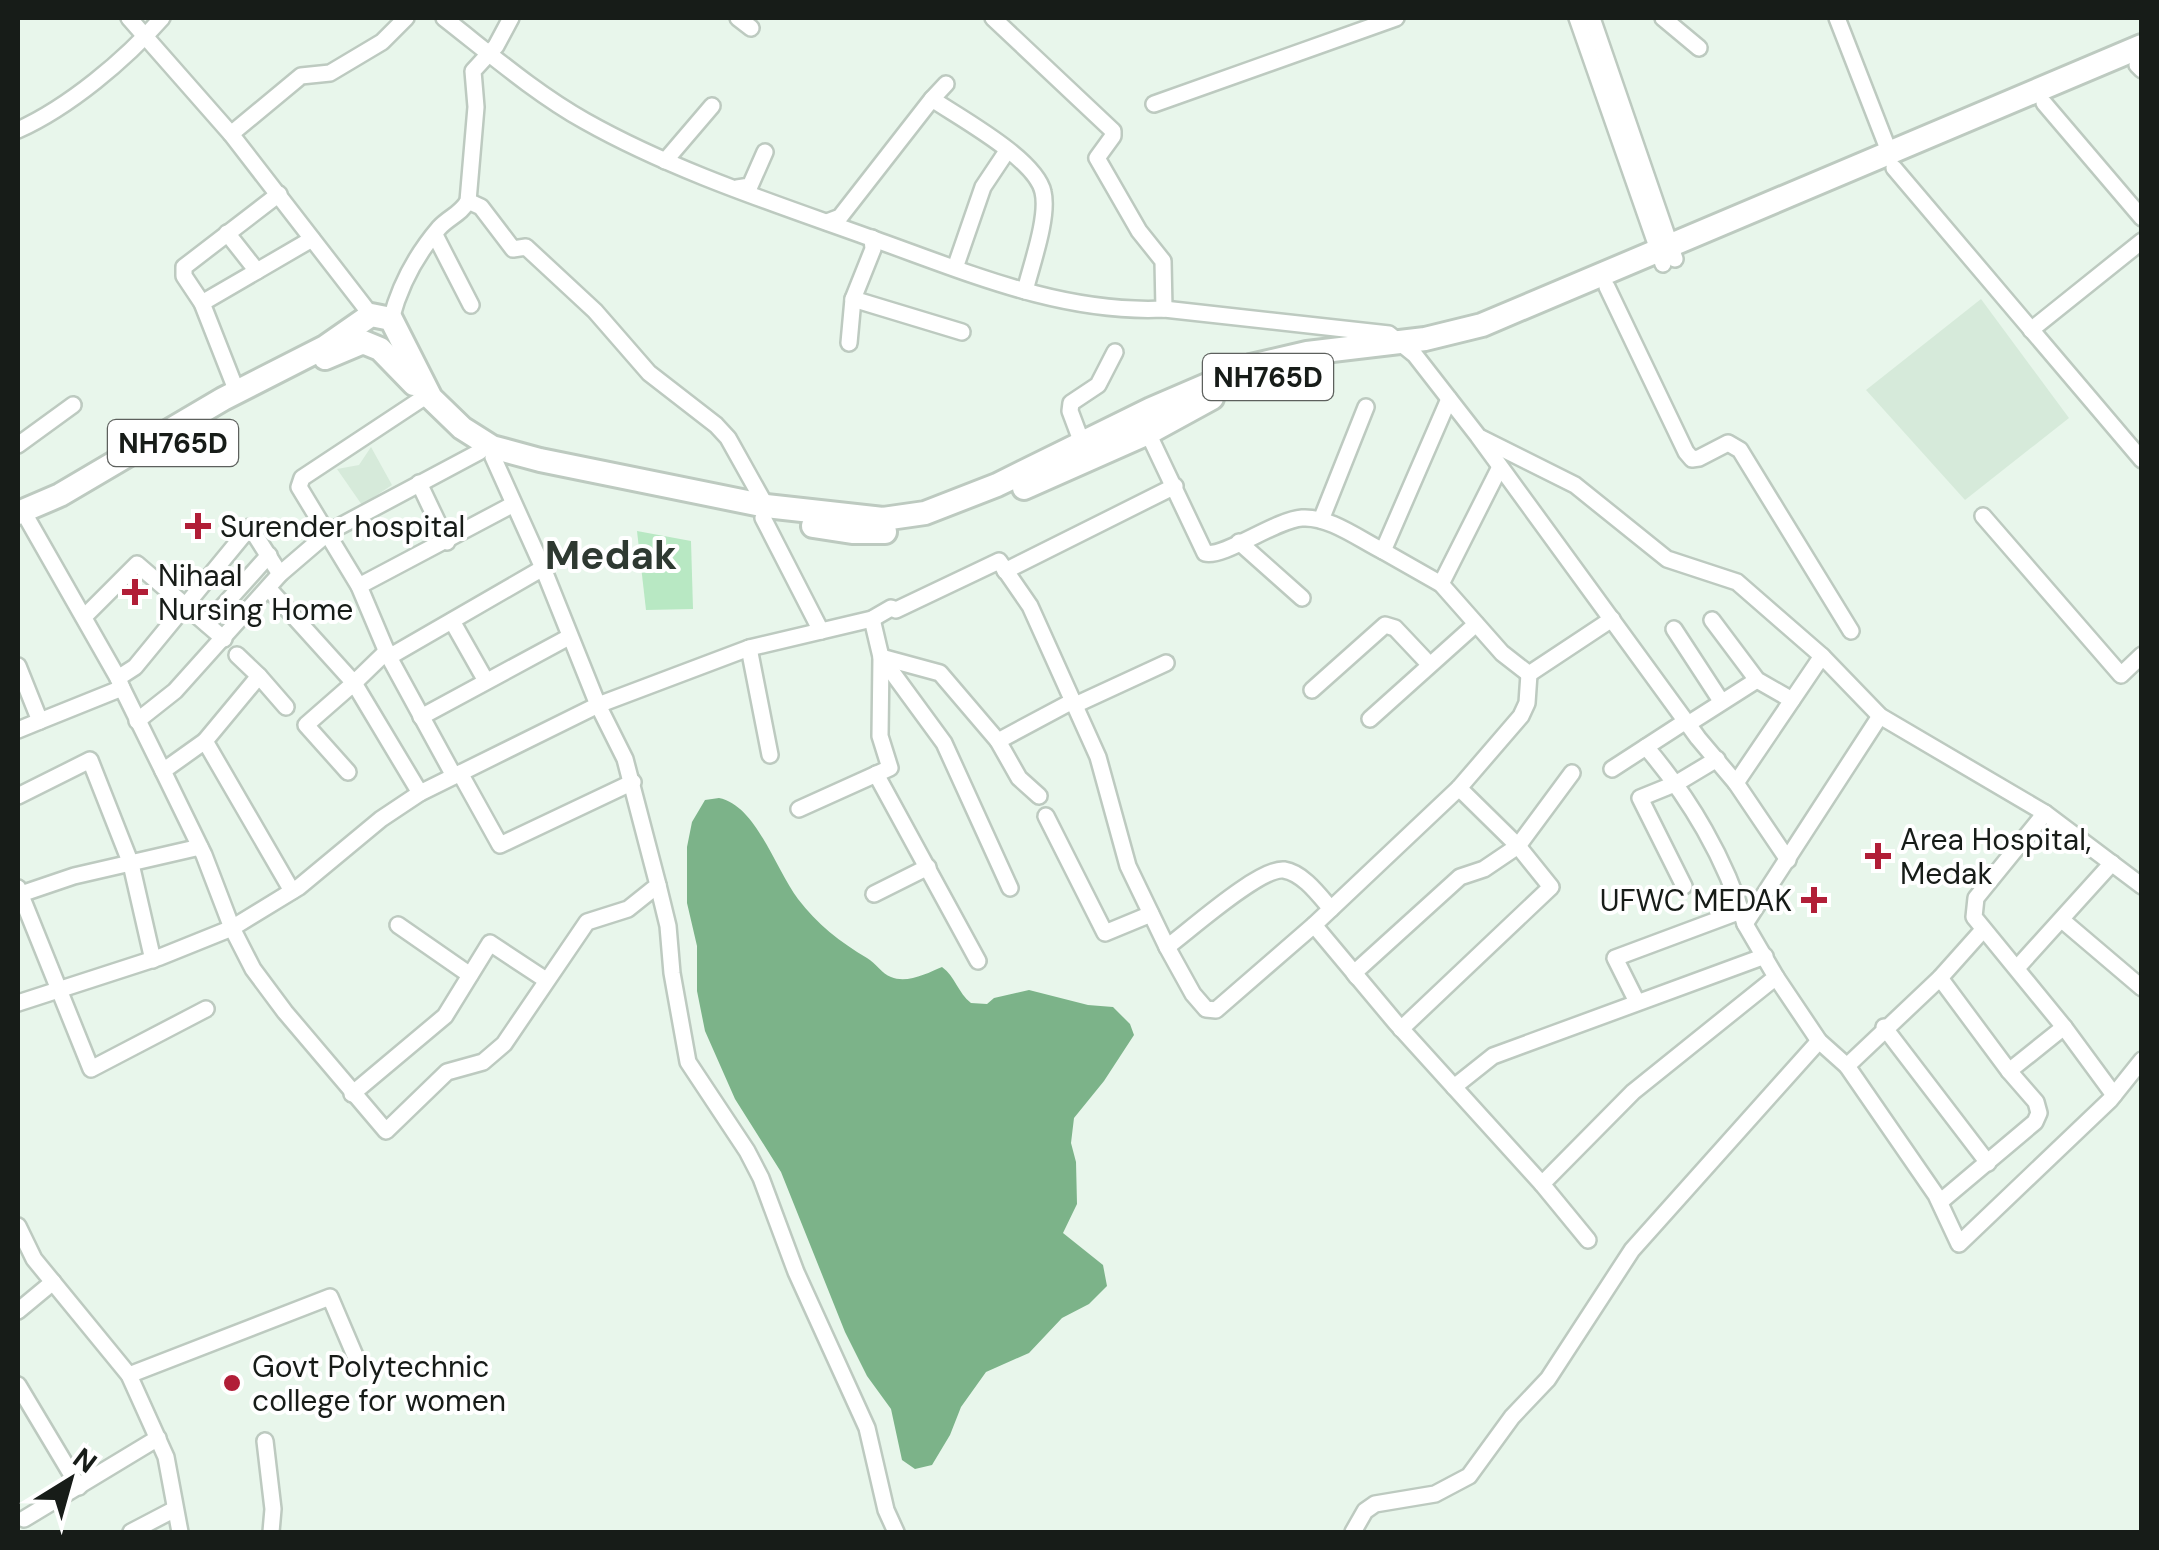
<svg xmlns="http://www.w3.org/2000/svg" width="2159" height="1550" font-family="'DM Sans',sans-serif">
<style>
.built{fill:#d6eada}
.green{fill:#b8e8c3}
.water{fill:#7cb389}
.lines{fill:none;stroke-linecap:round;stroke-linejoin:round}
.minor-casing{stroke:#bdcac0;stroke-width:20}
.highway-casing{stroke:#bdcac0;stroke-width:28}
.minor{stroke:#fff;stroke-width:15}
.highway{stroke:#fff;stroke-width:22}
.poi-dot{fill:#b11e37;stroke:#fff;stroke-width:4}
.labels{text-anchor:middle;dominant-baseline:central;stroke-width:8;stroke-linejoin:round;paint-order:stroke}
.shield{fill:#fff;stroke:#5d605d;stroke-width:2.5}
.shield-label{font-size:28px;font-weight:bold;fill:#171c18}
.poi-label{font-size:30px;fill:#171c18;stroke:#fff;text-anchor:start}
.district-label{font-size:40px;font-weight:bold;fill:#2e3931;stroke:#fff}
</style>
<rect width="100%" height="100%" fill="#e8f6eb"/>
<!-- built -->
<g class="built">
<path d="M1981 299 2069 418 1965 500 1866 390Z"/>
<path d="M371 447 392 485 362 505 337 469 359 465Z"/>
</g>
<!-- green -->
<path class="green" d="M637 531 691 541 693 609 646 610Z"/>
<!-- water -->
<path class="water" d="M719 798C756 805 776 870 798 899 817 924 840 942 867 958 876 963 882 974 891 977 907 984 928 973 942 967 955 976 958 993 971 1003L987 1004 994 998 1029 990 1088 1005 1113 1007 1130 1024 1134 1035 1104 1081 1074 1118 1071 1143 1076 1162 1077 1204 1063 1233 1103 1265 1107 1286 1089 1304 1062 1318 1029 1353 986 1372 961 1407 950 1435 932 1465 915 1469 902 1460 891 1409 867 1376 845 1332 781 1172 735 1099 705 1031 697 991V946L687 903V847L692 822 705 800Z"/>
<g class="lines">
<defs>
<g id="minor">
<path d="M129 18 231 134 371 315"/>
<path d="M444 18C489 53 535 93 585 121 672 170 770 202 865 236 962 270 1059 314 1164 309L1389 334 1415 355 1478 436 1698 738 1736 783 1788 860"/>
<path d="M738 18 751 28"/>
<path d="M993 18 1113 131V136L1097 158 1139 231 1163 261 1164 309"/>
<path d="M1577 18 1663 264"/>
<path d="M1592 18 1675 259"/>
<path d="M1663 18 1699 48"/>
<path d="M1837 18 1890 154"/>
<path d="M2137 65 2142 70"/>
<path d="M932 99 946 84"/>
<path d="M2044 103 2142 218"/>
<path d="M1154 104 1396 18"/>
<path d="M18 130C69 107 125 60 162 18"/>
<path d="M231 134 301 76 330 73 382 42 406 18"/>
<path d="M665 161 712 106"/>
<path d="M1894 168 2142 460"/>
<path d="M737 188 750 186 765 152"/>
<path d="M468 201 481 207 513 249 526 247 595 311 649 373 716 425 728 438 766 506"/>
<path d="M827 222 840 217 932 99C960 118 1036 159 1043 192 1049 217 1031 266 1025 291"/>
<path d="M227 233 257 271"/>
<path d="M435 235 471 305"/>
<path d="M955 268 983 187 1007 151"/>
<path d="M1607 287 1686 452 1692 459 1699 458 1728 443 1740 450 1851 631"/>
<path d="M853 299 962 332"/>
<path d="M202 303 312 239"/>
<path d="M391 319C400 285 416 255 439 228 449 217 461 214 468 201L476 107 473 71 496 46 511 18"/>
<path d="M2031 330 2142 241"/>
<path d="M849 343 853 299 873 249 872 238"/>
<path d="M237 392 202 303 184 276V267L279 194"/>
<path d="M423 398 302 478 299 487 359 586 389 657 454 776"/>
<path d="M1148 433 1205 553C1224 558 1275 520 1302 518 1329 516 1359 539 1383 551L1449 399"/>
<path d="M1481 438 1575 485 1667 559 1737 582 1822 656 1880 716 2045 813 2142 886"/>
<path d="M1082 443 1070 411 1071 403 1098 385 1115 352"/>
<path d="M18 445 73 405"/>
<path d="M419 483 447 542"/>
<path d="M1983 516 2121 675 2142 655"/>
<path d="M763 518 821 631"/>
<path d="M28 520 118 678"/>
<path d="M1321 520 1366 407"/>
<path d="M1239 542 1302 598"/>
<path d="M1383 551 1441 584 1502 653 1529 674 1612 619"/>
<path d="M1005 571 1175 486"/>
<path d="M1441 584 1500 467"/>
<path d="M359 586 512 505"/>
<path d="M269 589 354 683 387 651"/>
<path d="M84 617 137 564 224 639"/>
<path d="M872 619 881 657 944 743 1010 888"/>
<path d="M1712 620 1757 680 1792 700"/>
<path d="M452 621 486 681"/>
<path d="M207 624 269 555"/>
<path d="M1674 629 1721 701"/>
<path d="M749 648 770 755"/>
<path d="M389 657 543 568"/>
<path d="M18 666 40 721 122 688 163 771 205 741 292 891"/>
<path d="M259 676 286 707"/>
<path d="M122 688 118 678 135 667 250 527 280 574"/>
<path d="M1312 690 1385 625 1395 628 1429 664"/>
<path d="M421 717 569 637"/>
<path d="M1370 719 1476 624"/>
<path d="M137 721 175 691 280 574 329 532 479 452"/>
<path d="M1688 724 1757 680"/>
<path d="M18 730 40 721"/>
<path d="M205 741 259 676 237 655"/>
<path d="M998 741 1019 778 1039 796"/>
<path d="M1646 747C1689 797 1726 859 1745 924L1880 716"/>
<path d="M1612 769 1686 721"/>
<path d="M163 771 204 855 232 928 253 969 285 1012 386 1131 447 1072 483 1062 504 1044 587 922 628 909 658 885 625 759 598 705 749 648 872 619 891 608 896 610 999 561 1030 606 1098 757 1128 866 1167 947 1193 994 1206 1009 1216 1010 1314 925 1459 788"/>
<path d="M348 772 306 725 354 683 420 793"/>
<path d="M460 773 500 845 633 782"/>
<path d="M876 774 978 961"/>
<path d="M1736 783 1822 656"/>
<path d="M18 796 90 760 131 864 153 960"/>
<path d="M799 809 890 768 880 736 881 657 940 673 998 741 1069 703 1075 705 1166 663"/>
<path d="M2045 813 1976 898 1974 917 2064 1027 2114 1095"/>
<path d="M1046 816 1105 933 1151 914"/>
<path d="M658 885 668 926 672 973 688 1062 747 1151 761 1178 796 1272 867 1428 886 1510 896 1532"/>
<path d="M1684 886 1640 798 1677 783 1717 759"/>
<path d="M18 888 91 1069 206 1009"/>
<path d="M874 894 928 867"/>
<path d="M18 895 74 876 200 847"/>
<path d="M2062 920 2142 988"/>
<path d="M398 925 470 975"/>
<path d="M1314 925 1396 1023 1542 1184 1633 1092 1776 977 1745 924"/>
<path d="M1167 947C1189 931 1260 867 1284 870 1303 873 1319 895 1331 909"/>
<path d="M2017 968 2112 863"/>
<path d="M1357 977 1354 973 1460 877 1484 869 1518 846 1572 773"/>
<path d="M1776 977 1819 1041 1847 1066 1936 1195 1959 1244 2110 1100 2142 1060"/>
<path d="M1637 1002 1615 958 1741 911"/>
<path d="M18 1003 160 957 232 928 299 887 381 819 420 793 598 705 543 568 493 457"/>
<path d="M1884 1027 1988 1163"/>
<path d="M1401 1029 1551 887 1518 846 1459 788 1521 716 1527 703 1529 674"/>
<path d="M1847 1066 1940 978 1982 931"/>
<path d="M2009 1071 2064 1027"/>
<path d="M1454 1087 1493 1056 1765 956"/>
<path d="M352 1094 445 1016 490 943 546 980"/>
<path d="M1542 1184 1588 1240"/>
<path d="M1940 1202 2035 1122 2039 1113 2036 1102 2009 1071 1940 978"/>
<path d="M18 1226 34 1259 129 1375 166 1457 180 1532"/>
<path d="M18 1311 53 1282"/>
<path d="M129 1375 330 1297 359 1365"/>
<path d="M18 1385 79 1487"/>
<path d="M265 1441 273 1509 271 1532"/>
<path d="M24 1519 158 1438"/>
<path d="M131 1532 175 1509"/>
<path d="M1353 1532 1365 1511 1375 1504 1435 1494 1469 1476 1512 1417 1548 1379 1632 1250 1819 1041"/>
</g>
<g id="highway">
<path d="M325 358 363 342 380 349 414 384"/>
<path d="M1024 488 1148 433 1212 398"/>
<path d="M18 513 60 495 223 399 325 347 371 315 391 319 431 398 462 428 492 447 540 460 766 506 883 519 925 513 997 485 1151 409 1251 366 1307 353 1425 339 1482 325 2142 46"/>
<path d="M813 526 852 532H885"/>
</g>
</defs>
<!-- minor casing -->
<use href="#minor" class="minor-casing"/>
<!-- highway casing -->
<use href="#highway" class="highway-casing"/>
<!-- minor -->
<use href="#minor" class="minor"/>
<!-- highway -->
<use href="#highway" class="highway"/>
</g>
<!-- markers -->
<g class="poi-dot">
<path d="M193 511h10v10h10v10h-10v10h-10v-10h-10v-10h10z"/>
<path d="M130 577h10v10h10v10h-10v10h-10v-10h-10v-10h10z"/>
<path d="M1873 841h10v10h10v10h-10v10h-10v-10h-10v-10h10z"/>
<path d="M1809 885h10v10h10v10h-10v10h-10v-10h-10v-10h10z"/>
<circle cx="232" cy="1383" r="10"/>
</g>
<g class="labels">
<!-- shield labels -->
<g class="shield">
<rect x="1203" y="354" width="130" height="46" rx="8"/>
<rect x="108" y="420" width="130" height="46" rx="8"/>
</g>
<g class="shield-label">
<text x="1268" y="377">NH765D</text>
<text x="173" y="443">NH765D</text>
</g>
<!-- poi labels -->
<g class="poi-label">
<text x="220" y="526">Surender hospital</text>
<text x="158" y="575">Nihaal<tspan x="158" dy="34">Nursing Home</tspan></text>
<text x="1900" y="839">Area Hospital,<tspan x="1900" dy="34">Medak</tspan></text>
<text x="1792" y="900" text-anchor="end">UFWC MEDAK</text>
<text x="252" y="1366">Govt Polytechnic<tspan x="252" dy="34">college for women</tspan></text>
</g>
<!-- district labels -->
<g class="district-label">
<text x="611" y="555">Medak</text>
</g>
</g>
<!-- border -->
<rect width="2159" height="1550" fill="none" stroke="#171c18" stroke-width="40"/>
<!-- north arrow -->
<g transform="translate(70 1480) rotate(37)" stroke="#ffffff" stroke-width="8" paint-order="stroke">
<path d="M0-8L18 38L0 25L-18 38Z" fill="#171c18"/>
<text y="-15" font-size="28" font-weight="bold" text-anchor="middle" fill="#171c18">N</text>
</g>
</svg>
